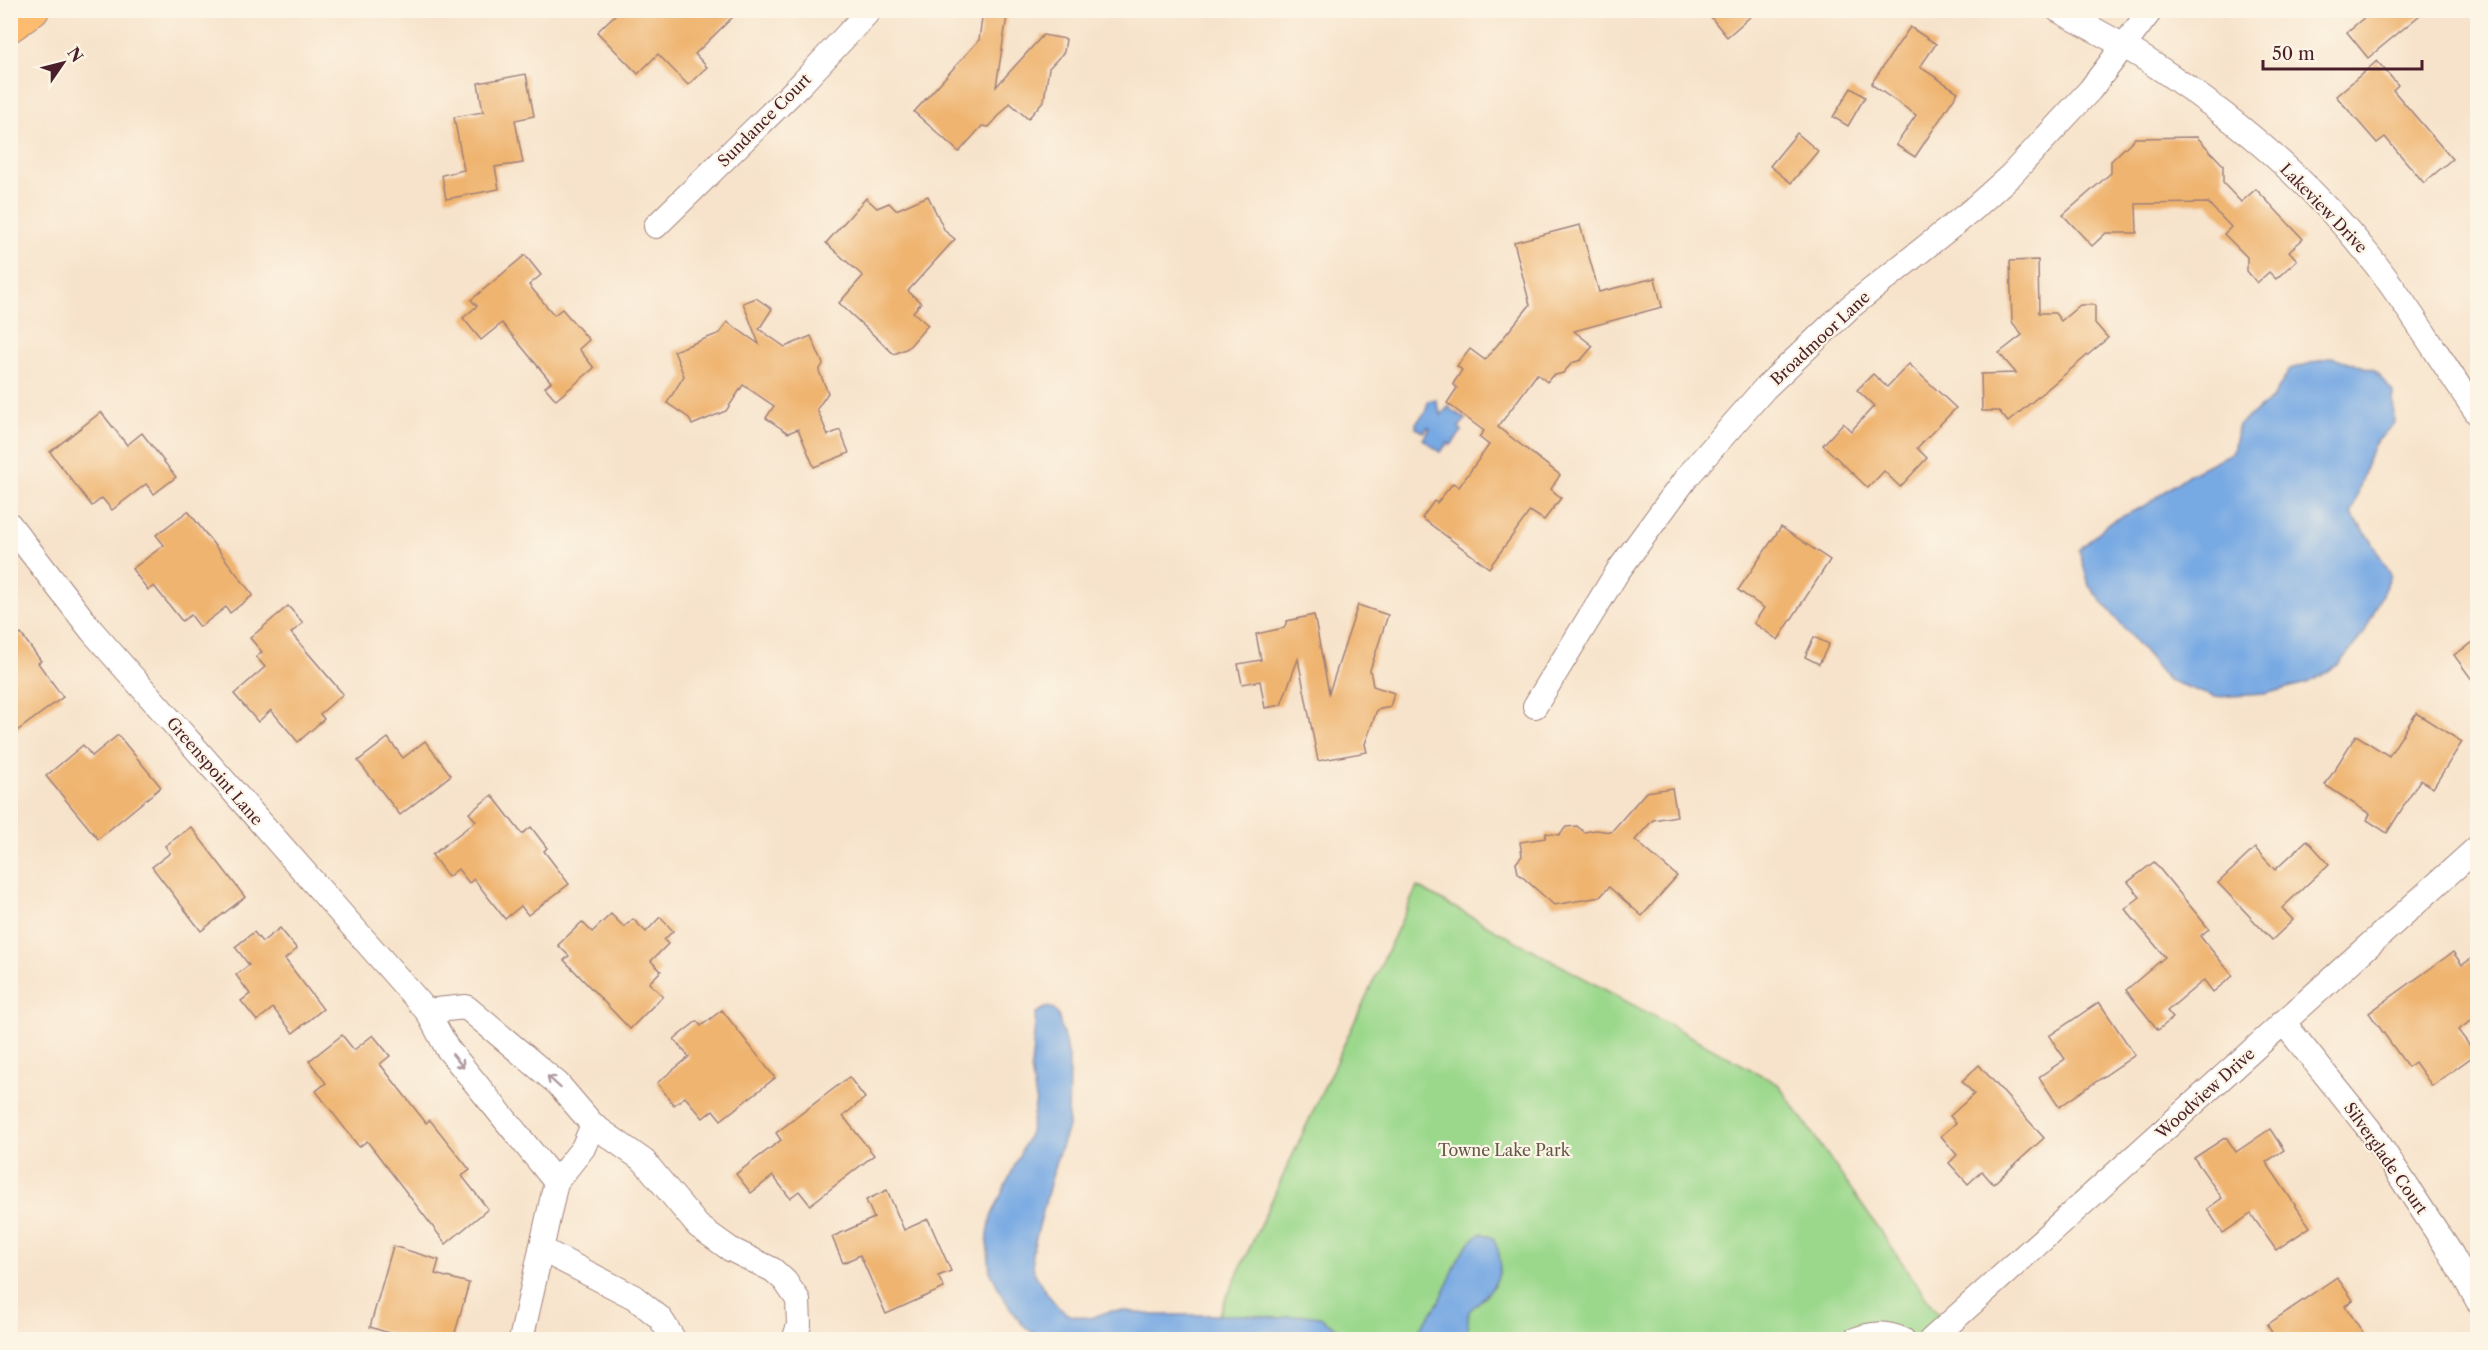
<svg xmlns="http://www.w3.org/2000/svg" width="2488" height="1350" font-family="'Libre Caslon Text',serif">
<style>
.green{fill:#9bd88c;stroke:#727c5c;stroke-width:1.5}
.water{fill:#77a9e3;stroke:#606487;stroke-width:1.5}
.building{fill:#efb46f}
.lines{fill:none;stroke-linecap:round;stroke-linejoin:round}
.minor-casing{stroke:#a0817b;stroke-width:26}
.major-casing{stroke:#a0817b;stroke-width:34}
.minor{stroke:#fff;stroke-width:24}
.major{stroke:#fdbc70;stroke-width:32}
.oneway{stroke:#ae9aa0}
.labels{text-anchor:middle;dominant-baseline:central;stroke-width:4.5;stroke-linejoin:round;paint-order:stroke}
.street-label{font-size:16px;fill:#4a1f2b;stroke:#fcf5e5}
.park-label{font-size:16px;fill:#625648;stroke:#fcf5e5}
</style>
<rect width="100%" height="100%" fill="#fcf5e5"/>
<filter id="ink" filterUnits="userSpaceOnUse"><feTurbulence type="fractalNoise" baseFrequency=".0167" numOctaves="2"/><feDisplacementMap in="SourceGraphic" scale="12" xChannelSelector="R" yChannelSelector="G"/><feConvolveMatrix kernelMatrix="1 2 1 2 8 2 1 2 1" color-interpolation-filters="sRGB"/></filter>
<filter id="wash" filterUnits="userSpaceOnUse"><feTurbulence type="fractalNoise" baseFrequency=".008" numOctaves="4" result="noise"/><feDisplacementMap in="SourceGraphic" scale="24" xChannelSelector="R" yChannelSelector="G"/><feGaussianBlur stdDeviation="1.35" result="paint"/><feColorMatrix in="noise" values="0 0 0 0 0 0 0 0 0 0 0 0 0 0 0 0 0 1.4 0 .05"/><feComposite in="paint" operator="in"/></filter>
<g filter="url(#wash)">
<rect width="100%" height="100%" fill="#f7e3cb"/>
<!-- green -->
<path class="green" d="M1417 887 1778 1084 1955 1339 1207 1340Z"/>
<!-- water -->
<g class="water">
<path d="M2332 357 2374 370 2393 392 2394 423 2373 446 2351 514 2371 540 2391 575 2364 633 2338 665 2310 682 2265 694 2214 697 2168 680 2089 586 2079 550 2109 523 2146 505 2188 475 2233 452 2238 425 2273 398 2290 369Z"/>
<path d="M1431 400H1436L1441 415 1449 406 1451 410 1466 419 1459 427 1462 431 1451 445 1448 443 1440 452 1423 439 1430 429 1428 427 1424 432 1416 428V423L1425 413 1428 402Z"/>
<path d="M1047 1007 1054 1009 1058 1015 1069 1057 1068 1127 1056 1161 1032 1253 1034 1272 1045 1291 1058 1307 1069 1315 1090 1318 1110 1311H1127L1154 1315H1247L1278 1318 1305 1315 1320 1317 1352 1339H1040L1021 1323 1003 1297 990 1271 987 1241 991 1217 1030 1132 1036 1100 1031 1068 1036 1013Z"/>
<path d="M1482 1233 1493 1238C1510 1272 1495 1288 1469 1311L1466 1339H1411C1422 1325 1434 1312 1442 1296 1454 1273 1458 1246 1482 1233Z"/>
</g>
<g id="blocks">
<!-- building -->
<g class="building">
<path d="M620 10H740L695 54 707 67 688 85 658 54 638 74 597 32Z"/>
<path d="M983 10H1008L996 87 1043 35 1066 39 1064 52 1049 68 1044 100 1028 119 1010 103 989 127 982 126 959 152 914 112 979 40Z"/>
<path d="M1705 10H1758L1727 37Z"/>
<path d="M2373 10H2426L2368 58 2347 32Z"/>
<path d="M1910 27 1936 44 1920 67 1958 92 1915 157 1896 145 1916 115 1871 84Z"/>
<path d="M2377 61 2398 85 2393 90 2452 159 2424 183 2385 137 2377 143 2336 96Z"/>
<path d="M526 74 534 116 515 120 523 163 495 167 499 189 446 199 442 175 464 170 454 117 483 112 478 83Z"/>
<path d="M1851 88 1865 97 1848 126 1833 117Z"/>
<path d="M1797 133 1818 151 1791 183 1770 166Z"/>
<path d="M2197 137 2223 165V183L2241 202 2256 189 2303 239 2289 251 2297 260 2276 279 2269 272 2257 283 2247 271V257L2224 234 2231 227 2208 203 2136 204 2137 233H2106L2092 246 2063 215 2111 173V161L2135 138Z"/>
<path d="M928 196 945 231 955 239 908 291 921 303 913 312 928 325 908 348 894 354 839 303 863 276 826 243 866 198 877 208 889 203 896 210Z"/>
<path d="M1580 225 1599 292 1655 278 1662 307 1574 331 1593 346 1581 360 1572 363 1563 373 1552 376 1547 382 1537 374 1498 427 1560 475 1551 489 1561 498 1544 520 1530 511 1489 568 1422 518 1434 501 1437 503 1453 483 1459 487 1489 445 1479 437 1484 431 1447 403 1457 388 1453 384 1462 370 1457 366 1470 349 1485 360 1530 305 1514 242Z"/>
<path d="M525 255 541 275 529 285 554 315 562 309 589 340 579 349 594 368 556 400 545 387 551 382 502 323 481 340 463 318 477 306 471 300Z"/>
<path d="M2038 260 2039 313H2055L2061 321 2080 305H2095V323L2108 338 2008 422 1999 411H1982L1981 374 2016 373 1999 353 2022 335 2012 322 2010 261Z"/>
<path d="M756 298 772 309 759 329 785 347 811 336 823 364 819 371 828 393 817 409 828 435 840 430 849 453 814 467 798 429 788 433 766 418 774 406 743 385 726 411 692 425 689 418 667 403 684 376 674 351 720 333 727 322 759 344 743 303Z"/>
<path d="M1909 364 1956 408 1917 448 1927 458 1900 487 1884 471 1868 488 1823 445 1843 423 1851 431 1874 406 1857 390 1873 374 1887 387Z"/>
<path d="M101 412 127 445 142 433 176 477 154 494 146 484 112 510 102 498 92 506 50 452Z"/>
<path d="M188 511 253 595 230 613 226 607 200 627 191 615 182 621 154 586 148 590 132 569 164 545 156 535Z"/>
<path d="M1781 527 1830 560 1778 640 1754 623 1764 608 1738 590Z"/>
<path d="M1358 605 1388 615 1370 670 1373 686 1394 693 1390 707 1377 710 1365 744 1367 752 1318 761 1298 659 1281 705 1265 708 1260 681 1242 684 1238 664 1261 660 1256 634 1284 628 1287 621 1314 615 1329 693Z"/>
<path d="M288 606 303 623 291 633 343 694 320 714 324 719 298 742 271 710 258 722 234 694 265 667 256 657 262 652 250 638Z"/>
<path d="M21 634 41 661 38 663 63 697 10 736V642Z"/>
<path d="M1814 637 1829 644 1819 664 1805 657Z"/>
<path d="M2478 639V688L2454 655Z"/>
<path d="M2416 713 2462 742 2433 788 2420 780 2387 833 2367 820 2370 814 2325 785 2356 735 2389 756Z"/>
<path d="M118 735 161 787 98 839 46 776 83 745 92 756Z"/>
<path d="M388 738 403 758 425 741 451 775 400 815 358 761Z"/>
<path d="M1672 788 1677 816 1653 820 1635 840 1677 876 1642 916 1609 887 1600 897 1554 905 1518 873 1516 863 1522 856 1520 842 1545 838 1546 833 1559 835 1566 827 1577 826 1584 832 1596 830 1611 832 1646 792Z"/>
<path d="M492 795 522 834 531 827 547 848 544 851 569 884 528 915 521 906 505 919 474 879 469 883 458 869 448 877 432 855 476 821 469 813Z"/>
<path d="M191 827 245 897 201 931 152 867 170 853 165 846Z"/>
<path d="M2307 840 2329 864 2282 908 2293 920 2272 940 2218 883 2255 848 2275 870Z"/>
<path d="M2154 862 2209 929 2200 936 2233 976 2213 992 2204 980 2167 1011 2173 1018 2158 1030 2126 990 2165 957 2125 909 2140 897 2128 882Z"/>
<path d="M611 914 624 927 633 919 646 932 660 917 673 931 664 940 668 944 651 961 661 971 649 983 663 996 630 1029 564 960 569 956 558 945 582 922 592 932Z"/>
<path d="M280 928 297 949 285 959 323 1009 293 1033 273 1008 257 1021 241 1001 250 994 236 975 249 965 235 947 254 932 262 942Z"/>
<path d="M2453 952 2462 965 2478 954V1016L2458 1030 2476 1054 2432 1086 2415 1062 2408 1067 2369 1013Z"/>
<path d="M2099 1002 2135 1055 2059 1107 2039 1077 2065 1059 2049 1036Z"/>
<path d="M722 1010 775 1078 721 1120 713 1110 703 1118 685 1097 674 1105 657 1083 689 1057 674 1039 697 1021 701 1026Z"/>
<path d="M342 1035 354 1050 373 1035 390 1056 380 1064 426 1123 430 1120 470 1170 462 1176 488 1209 446 1244 367 1141 359 1147 316 1091 326 1083 309 1061Z"/>
<path d="M1979 1065 2044 1138 1993 1184 1982 1171 1968 1184 1949 1163 1957 1155 1941 1136 1956 1123 1950 1116 1974 1094 1962 1081Z"/>
<path d="M849 1077 865 1098 843 1116 874 1155 810 1205 799 1191 790 1198 773 1176 751 1193 736 1174 781 1140 776 1133Z"/>
<path d="M2270 1129 2284 1150 2266 1162 2310 1227 2276 1250 2251 1214 2223 1233 2207 1209 2222 1198 2194 1158 2226 1137 2236 1152Z"/>
<path d="M887 1190 904 1230 928 1219 951 1271 938 1276 944 1288 886 1314 860 1255 843 1263 832 1237 874 1218 866 1200Z"/>
<path d="M393 1246 439 1260 435 1274 469 1283 453 1340H411L370 1327Z"/>
<path d="M2337 1277 2353 1300 2345 1306 2368 1340H2277L2267 1325Z"/>
</g>
</g>
</g>
<g filter="url(#ink)">
<use href="#blocks" fill-opacity="0" stroke="#a0817b" stroke-width="1.5"/>
<g class="lines">
<defs>
<g id="minor">
<path d="M2058 10C2090 28 2123 44 2153 64 2234 117 2310 181 2370 257 2410 307 2441 362 2478 414"/>
<path d="M656 226 802 83 870 10"/>
<path d="M10 525 92 631 427 1011 447 1048 556 1182"/>
<path d="M1535 706 1618 571 1687 477 1765 388 1850 307 1971 211 2011 175 2090 90 2151 10"/>
<path d="M427 1011 466 1007 558 1084 593 1125 644 1161 698 1226 730 1249 773 1270 785 1281 798 1300 799 1325 794 1340"/>
<path d="M2283 1022 2369 1129 2450 1252 2478 1301"/>
<path d="M541 1249 634 1297 660 1318 674 1340"/>
<path d="M521 1340 556 1182 583 1148 593 1125"/>
<path d="M1854 1340C1872 1333 1885 1332 1903 1340"/>
<path d="M1931 1340 2478 847"/>
</g>
<path id="major" d="M10 26 33 10"/>
</defs>
<!-- minor casing -->
<use href="#minor" class="minor-casing"/>
<!-- major casing -->
<use href="#major" class="major-casing"/>
<!-- minor -->
<use href="#minor" class="minor"/>
<!-- major -->
<use href="#major" class="major"/>
</g>
<!-- one-way arrows -->
<defs><path id="oneway-shaft" d="M-6 0H5M1.5-3L5.5 0L1.5 3" fill="none" stroke-width="1.6" stroke-linecap="round" stroke-linejoin="round" transform="scale(1.5)"/></defs>
<g class="oneway">
<use href="#oneway-shaft" transform="translate(458 1061) rotate(50)"/>
<use href="#oneway-shaft" transform="translate(554 1082) rotate(-138)"/>
</g>
</g>
<g class="labels">
<!-- street labels -->
<g class="street-label">
<text transform="translate(764 120) rotate(-45)">Sundance Court</text>
<text transform="translate(2324 208) rotate(46)">Lakeview Drive</text>
<text transform="translate(1820 338) rotate(-43)">Broadmoor Lane</text>
<text transform="translate(215 771) rotate(49)">Greenspoint Lane</text>
<text transform="translate(2205 1093) rotate(-42)">Woodview Drive</text>
<text transform="translate(2386 1158) rotate(55)">Silverglade Court</text>
</g>
<!-- park labels -->
<g class="park-label">
<text x="1504" y="1150">Towne Lake Park</text>
</g>
</g>
<!-- margin -->
<rect width="2488" height="1350" fill="none" stroke="#fcf5e5" stroke-width="36"/>
<!-- north arrow -->
<g transform="translate(63 63) rotate(55)" stroke="#fcf5e5" stroke-width="4.5" paint-order="stroke">
<path d="M0-4.5L10 22L0 15L-10 22Z" fill="#4a1f2b"/>
<text y="-9" font-size="16" font-weight="bold" text-anchor="middle" fill="#4a1f2b">N</text>
</g>
<!-- scale -->
<path d="M2263 60v9h159v-9" fill="none" stroke="#4a1f2b" stroke-width="3"/>
<text x="2272" y="60" font-size="18" fill="#4a1f2b" stroke="#fcf5e5" stroke-width="4.5" paint-order="stroke">50 m</text>
</svg>
